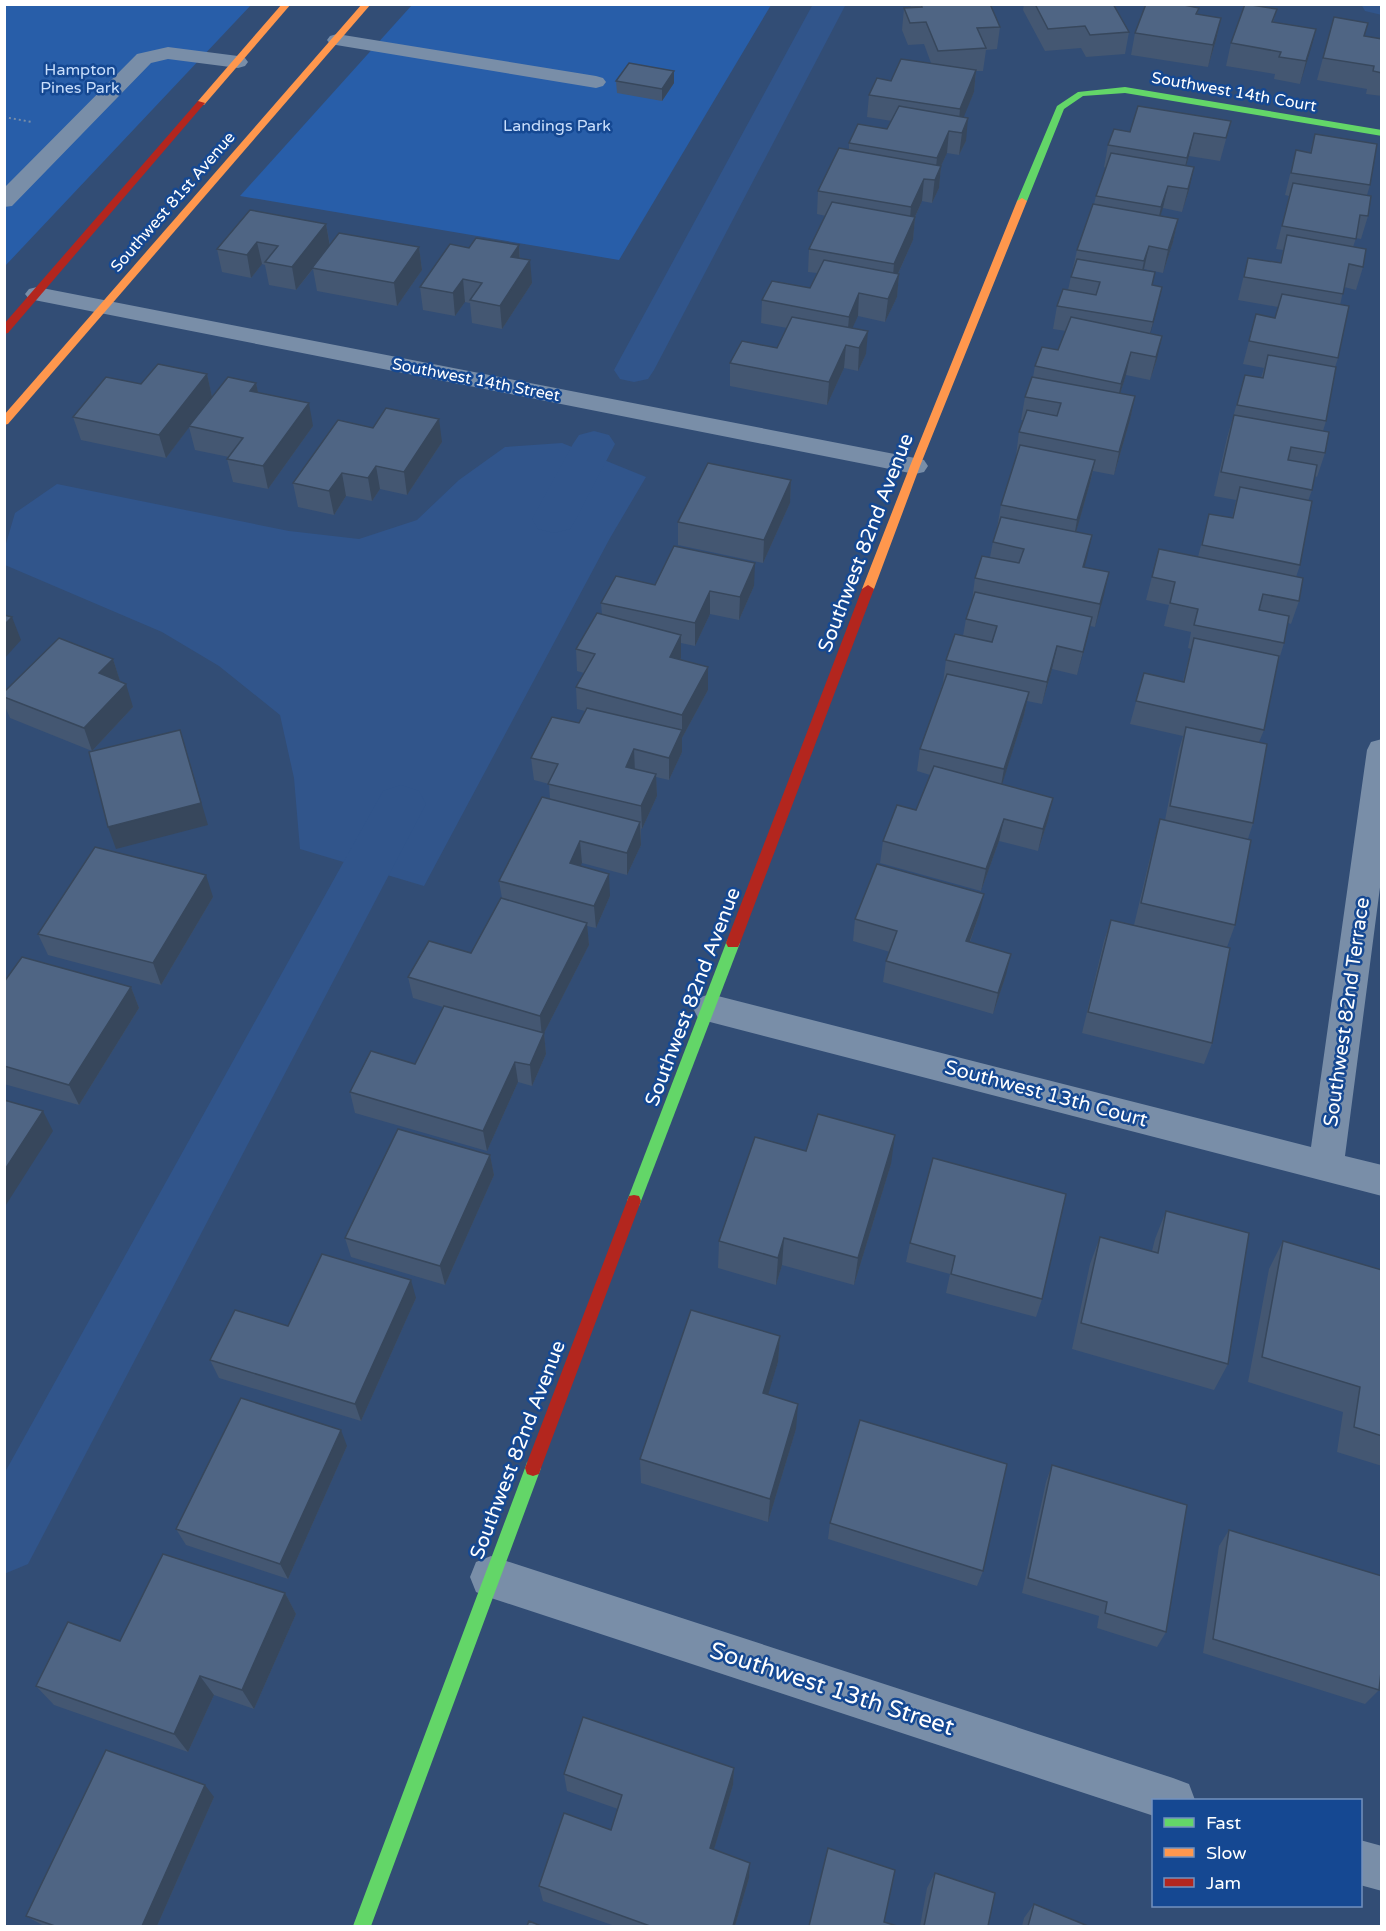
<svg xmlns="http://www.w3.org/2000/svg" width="1386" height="1931" font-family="'Varela Round',sans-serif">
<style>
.green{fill:#285ea9}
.water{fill:#31558b}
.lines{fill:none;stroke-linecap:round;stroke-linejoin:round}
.canal{fill:#31558b;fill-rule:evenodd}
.path{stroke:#798ea8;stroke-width:2;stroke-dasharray:2 3;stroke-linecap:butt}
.lane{fill:#798ea8;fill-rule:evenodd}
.street{fill:#798ea8;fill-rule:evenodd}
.fast{fill:#63d668;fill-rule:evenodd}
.slow{fill:#ff974d;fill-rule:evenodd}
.jam{fill:#b3261e;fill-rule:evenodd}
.wall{fill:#445772}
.shaded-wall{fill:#37475c}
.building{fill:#4f6584;stroke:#37475c;stroke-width:1.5}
.labels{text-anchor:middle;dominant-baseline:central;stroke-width:5;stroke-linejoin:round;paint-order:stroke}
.far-park-label{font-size:16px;fill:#cadffc;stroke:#154892}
.far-street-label{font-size:16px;fill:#fff;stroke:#154892}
.street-label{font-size:20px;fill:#fff;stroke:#154892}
.near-street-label{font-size:24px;fill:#fff;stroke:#154892}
</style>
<rect width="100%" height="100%" fill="#324d75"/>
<!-- green -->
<g class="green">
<path d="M5 5H251L5 266Z"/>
<path d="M412 5H771L619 260 240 196Z"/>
</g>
<!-- water -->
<path class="water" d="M562 443 646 477 610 538 424 886 300 849 294 778 280 715 219 666 162 632 5 565V547L15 513 57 484 289 531 359 539 417 520 459 480 505 447Z"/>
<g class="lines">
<!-- canal -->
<g class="canal">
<path d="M813 4H846L654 370 648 379 634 382 620 379 614 370Z"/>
<path d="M1361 4H1382V15L1365 11Z"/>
<path d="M594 431 609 435 615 444 576 519 570 529 554 533 538 529 532 519 573 444 579 435Z"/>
<path d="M401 785 419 791 426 804 28 1564 4 1574V1474L383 791Z"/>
</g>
<!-- path -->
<path class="path" d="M4 117 32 122"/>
<!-- lane -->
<g class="lane">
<path d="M337 34 596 76 603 78 606 82 603 86 596 88 330 44 327 40 330 36Z"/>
<path d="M168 47 238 56 245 58 248 62 245 66 238 68 168 59 151 63 12 206 4 207V188L137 54Z"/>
</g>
<!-- street -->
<g class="street">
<path d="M37 287 915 458 924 460 928 466 924 472 915 474 29 299 25 294 29 289Z"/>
<path d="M1382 739V872L1345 1156 1382 1165V1196L710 1022 698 1018 693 1008 698 998 710 994 1311 1147 1367 750 1371 742Z"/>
<path d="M491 1556 1173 1778 1189 1784 1195 1800H1154V1816L491 1598 476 1592 470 1577 476 1562Z"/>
<path d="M1360 1840 1382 1846V1891L1360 1885Z"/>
</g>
<!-- fast -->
<g class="fast">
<path d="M1125 87 1382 130V136L1125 93 1083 96 1064 109 1027 201 1019 203 1017 201 1057 106 1078 92Z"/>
<path d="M733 938 738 939 740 943 641 1201 639 1206 634 1207 629 1206 627 1201 726 943 728 939Z"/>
<path d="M533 1460 539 1462 541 1468 371 1926H353L525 1468 527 1462Z"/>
</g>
<!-- slow -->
<g class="slow">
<path d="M282 4H291L204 105H198V101Z"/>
<path d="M362 4H371L8 424 4 425V415Z"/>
<path d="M1022 198 1027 201 920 466 874 589 872 592H864L862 589 910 466 1017 201Z"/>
</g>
<!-- jam -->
<g class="jam">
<path d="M198 101 205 103 8 333 4 334V324Z"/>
<path d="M868 585 874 589 740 943 738 947H728L726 943 862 589Z"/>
<path d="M634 1195 639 1196 641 1201 541 1468 539 1474 533 1476 527 1474 525 1468 627 1201 629 1196Z"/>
</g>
</g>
<!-- wall -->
<g class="wall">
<path d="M910 4H990L1000 27 997 49 986 50 983 71H976L974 92 963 117 966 141 959 155 947 153 941 166 939 188 932 203 922 201 915 217 913 240 898 274H899L897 297 885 322 858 316 852 328 866 354 858 371 844 368 827 405 730 386V363L777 348 787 328 761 323 762 300 810 288 817 273 808 272 809 249 826 216 817 214 818 191 849 150V143L887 129 892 121 867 117 869 95 891 81 931 63 924 44 908 45 902 30 904 8H911Z"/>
<path d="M1024 4H1113L1129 32 1125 54 1086 57 1081 48 1045 51 1023 10Z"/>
<path d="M1199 8 1197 15 1221 18 1216 40 1208 67 1131 55 1135 33Z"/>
<path d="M1277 9 1273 23 1316 29 1300 84 1274 79 1275 74 1226 66 1231 43Z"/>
<path d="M1334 17 1364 36 1382 39V96L1366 94 1367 89 1317 80Z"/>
<path d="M674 71V83L662 101 617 93 616 81Z"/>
<path d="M1231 121 1220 161 1189 156 1186 166 1189 190 1182 212 1163 208 1160 216 1178 219 1173 242 1163 273 1144 269 1143 271 1152 285 1157 310 1150 333 1157 359 1150 380 1126 375 1120 394 1135 396 1130 420 1114 475 1093 471 1090 483 1076 532 1087 558 1084 567 1109 572 1095 627 1090 626 1077 675 1052 669 1042 704 1027 701 1024 715 1002 784 1053 798 1048 820 1038 851 999 841 981 891 880 863 883 841 916 810 930 775 917 771 920 749 943 683 946 660 963 636 966 619 972 601 975 578 990 557 993 542 997 528 1001 505 1017 456H1016L1019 432 1024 420H1021L1025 397 1033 377 1035 366 1058 350 1066 331 1053 329 1057 306 1068 290 1077 250 1094 204 1096 196 1106 168 1104 167 1108 145 1130 132Z"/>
<path d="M1315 134 1370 185 1367 195 1368 216 1361 239 1356 238 1353 247 1363 267 1356 290 1344 287 1340 305 1338 358 1335 367 1326 421 1323 431 1325 453 1317 477 1315 476 1312 490 1308 501 1300 565 1296 577 1299 601 1291 624 1288 623 1284 643 1277 666 1264 730 1259 742 1253 823 1248 839 1235 925 1227 947 1134 925 1154 841 1160 819 1165 820 1179 749 1183 736 1130 724 1144 673 1183 681 1191 649 1188 648 1191 632 1164 626 1169 605 1146 600 1159 549 1198 557 1209 514 1232 518 1236 500 1214 496 1227 438 1245 375 1261 378 1264 368 1243 364 1256 314 1275 318 1278 307 1238 300 1248 258 1280 263 1283 250 1276 249 1289 196 1285 195 1296 150 1310 152Z"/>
<path d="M326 224 330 245 419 247 422 270 397 306 317 291 313 269 296 290 269 285 265 265 262 264 251 278 222 272 217 249Z"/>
<path d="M519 245 520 258 532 283 502 329 472 323 470 303 465 302 455 316 423 310 420 287 469 248Z"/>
<path d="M207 374 212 397 256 383 258 393 313 426 268 489 233 482 227 459 229 457 195 450 189 427 166 458 81 440 73 417 141 384Z"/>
<path d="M442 442 407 495 380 489 372 501 346 496 334 515 298 507 293 483Z"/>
<path d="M791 480 790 503 763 563 678 545V522Z"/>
<path d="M655 585 754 586 739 620 710 614 695 646 681 643V660L708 667V690L682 738V752L669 780 656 777 657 796 642 829 641 828V845L627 875 582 863 580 866 610 896 596 928 587 926 589 945 544 1033 546 1054 532 1086 518 1082 487 1151 355 1113 350 1092 415 1064 443 1007 413 998 408 977 471 953 502 898 499 881 550 799 549 784 534 780 531 758 579 723 585 711 577 709 576 687 584 673 577 671 576 649 602 615 601 603Z"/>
<path d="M113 659 120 681 133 707 92 751 10 718 4 704V692Z"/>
<path d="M213 897 161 985 48 955 38 934Z"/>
<path d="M979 915 970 942 1006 975 993 1014 883 982 886 961 890 952 853 941 855 919Z"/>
<path d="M1111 920 1212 1043 1204 1064 1082 1033 1104 941Z"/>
<path d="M4 982 131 987 139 1008 79 1105 4 1084Z"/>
<path d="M806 1151 891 1164 854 1285 782 1265 776 1285 718 1268 719 1241Z"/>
<path d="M490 1155 494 1175 445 1285 351 1257 345 1238Z"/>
<path d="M933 1158 1042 1299 1036 1317 946 1293 950 1274 906 1262 910 1243Z"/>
<path d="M1166 1211 1228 1364 1214 1390 1072 1349 1090 1264 1100 1237 1152 1251 1155 1239Z"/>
<path d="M1283 1241 1382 1270V1466L1337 1452 1343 1412 1248 1382 1269 1269Z"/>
<path d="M416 1298 361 1421 219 1378 210 1360 288 1326Z"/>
<path d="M780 1336 778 1362 768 1394 796 1429 768 1522 641 1483 640 1459Z"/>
<path d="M347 1446 288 1579 186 1545 176 1529Z"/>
<path d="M1052 1465 1166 1632 1157 1647 1097 1628 1099 1616 1022 1593 1046 1482Z"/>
<path d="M830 1523 983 1571 977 1586 828 1539Z"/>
<path d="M1229 1530 1379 1690 1365 1704 1203 1653 1219 1546Z"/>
<path d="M285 1593 296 1614 254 1709 214 1695 188 1752 54 1705 36 1686 120 1641Z"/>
<path d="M734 1768 733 1785 714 1849 750 1863 749 1878 735 1926H615L543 1901 539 1886 611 1830 618 1809 567 1791 564 1774Z"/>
<path d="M214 1797 157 1926H44L26 1916Z"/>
<path d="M935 1873 988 1926H920L927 1888Z"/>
<path d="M1034 1904 1088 1926H1022L1024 1918Z"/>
</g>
<!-- shaded-wall -->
<g class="shaded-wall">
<path d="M1221 18 1216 40 1208 67 1213 45Z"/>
<path d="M1316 29 1310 52 1300 84 1306 61Z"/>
<path d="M976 70 974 92 958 131 960 109Z"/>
<path d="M674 71V83L662 101V89Z"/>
<path d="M968 118 966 141 959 155 962 133Z"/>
<path d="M949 131 947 153 941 166 939 188 932 203 937 158Z"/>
<path d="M1194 133 1189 156 1182 180 1187 158Z"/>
<path d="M1194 167 1189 190 1182 212 1188 189Z"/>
<path d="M924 179 922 201 909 230 911 207Z"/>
<path d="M1168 186 1163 208 1156 230 1161 207Z"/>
<path d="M915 217 913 240 892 287 894 264Z"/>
<path d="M1178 219 1173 242 1163 273 1168 250Z"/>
<path d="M326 224 330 247 296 290 292 267Z"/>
<path d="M257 242 262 264 251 278 247 255Z"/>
<path d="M519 245 520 268 511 257Z"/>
<path d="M1149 246 1144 269 1139 285 1144 261Z"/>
<path d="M419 247 422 270 397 306 394 283Z"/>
<path d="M530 260 532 283 502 329 500 306Z"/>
<path d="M899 274 897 297 885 322 888 299Z"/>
<path d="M463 279 465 302 455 316 453 293Z"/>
<path d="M1162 287 1157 310 1147 346 1153 322Z"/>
<path d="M859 293 858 316 847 340 849 317Z"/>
<path d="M868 331 866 354 858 371 859 348Z"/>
<path d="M1162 336 1157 359 1150 380 1156 357Z"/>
<path d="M846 345 844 368 827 405 829 382Z"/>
<path d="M1131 352 1126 375 1116 407 1121 384Z"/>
<path d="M207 374 212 397 166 458 159 435Z"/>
<path d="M256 383 261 406 250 391Z"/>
<path d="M1135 396 1130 420 1114 475 1119 452Z"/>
<path d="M309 403 313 426 268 489 263 466Z"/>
<path d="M439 419 442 442 407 495 404 472Z"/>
<path d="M1095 460 1090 483 1073 543 1077 520Z"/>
<path d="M376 466 380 489 372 501 368 478Z"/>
<path d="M342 473 346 496 334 515 329 491Z"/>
<path d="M791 480 790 503 763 563 764 540Z"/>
<path d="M1092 535 1087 558 1078 590 1083 567Z"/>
<path d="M755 563 754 586 739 620 740 597Z"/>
<path d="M1109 572 1104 595 1095 627 1100 604Z"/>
<path d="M710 591V614L695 646V623Z"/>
<path d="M12 617 21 640 4 659V625Z"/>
<path d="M1092 617 1087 640 1077 675 1083 652Z"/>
<path d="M681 635V658L670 679V657Z"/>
<path d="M1057 646 1052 669 1042 704 1047 682Z"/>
<path d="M113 659 120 681 99 673Z"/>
<path d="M708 667V690L682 738V715Z"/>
<path d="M126 684 133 707 92 751 84 728Z"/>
<path d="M1029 692 1024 715 1000 791 1004 769Z"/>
<path d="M180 730 208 825 116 849 108 827Z"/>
<path d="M682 730V752L669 780V758Z"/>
<path d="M634 749 635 772 626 767Z"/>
<path d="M656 774 657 796 642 829 641 806Z"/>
<path d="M1053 798 1048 820 1038 851 1043 829Z"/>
<path d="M1004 819 999 841 981 891 986 869Z"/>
<path d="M640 822 641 845 627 875V853Z"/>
<path d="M580 841 582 863 571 885 570 863Z"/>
<path d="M609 874 610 896 596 928 594 906Z"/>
<path d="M206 875 213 897 161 985 153 963Z"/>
<path d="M984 894 979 915 962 963 966 941Z"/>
<path d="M587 923 589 945 542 1037 540 1016Z"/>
<path d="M1011 954 1006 975 993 1014 998 993Z"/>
<path d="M131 987 139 1008 79 1105 69 1085Z"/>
<path d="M544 1033 546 1054 532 1086 530 1065Z"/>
<path d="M515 1062 518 1082 487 1151 483 1131Z"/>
<path d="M43 1111 53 1131 4 1208V1171Z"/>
<path d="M895 1135 891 1164 854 1285 858 1258Z"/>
<path d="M490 1155 494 1175 445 1285 440 1266Z"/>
<path d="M784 1238 782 1265 776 1285 778 1258Z"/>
<path d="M411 1280 416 1298 361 1421 355 1404Z"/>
<path d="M780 1336 778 1362 761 1418 763 1393Z"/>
<path d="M798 1404 796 1429 768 1522 770 1499Z"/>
<path d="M341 1430 347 1446 288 1579 280 1564Z"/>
<path d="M285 1593 296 1614 254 1709 242 1690Z"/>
<path d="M200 1676 214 1695 188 1752 174 1734Z"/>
<path d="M734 1768 733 1785 710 1863V1848Z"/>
<path d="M205 1785 214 1797 157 1926H142Z"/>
<path d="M750 1863 749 1878 735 1926H733Z"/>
</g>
<!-- building -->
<g class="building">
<path d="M921 4H990L1000 27 977 28 986 48 938 51 926 22 910 23 904 8 922 7Z"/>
<path d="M1035 4H1113L1129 32 1090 35 1085 26 1048 29Z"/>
<path d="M1146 4H1179L1199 8 1196 14 1221 18 1213 45 1135 33Z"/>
<path d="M1245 4 1277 9 1272 22 1316 29 1306 61 1279 57 1281 52 1231 43Z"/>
<path d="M1334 17 1368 23 1364 36 1382 39V73L1373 71 1374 66 1323 58Z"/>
<path d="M901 59 976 70 960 109 869 95 877 78 891 81Z"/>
<path d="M629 63 674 71 662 89 616 81Z"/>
<path d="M899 106 968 118 962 133 949 131 937 158 849 143 858 124 887 129Z"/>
<path d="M1138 106 1231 121 1226 138 1194 133 1187 158 1108 145 1114 129 1130 132Z"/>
<path d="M1315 134 1377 144 1370 185 1291 173 1296 150 1311 153Z"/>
<path d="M839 148 941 166 935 180 924 179 911 207 818 191Z"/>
<path d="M1111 153 1194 167 1188 189 1168 186 1161 207 1096 196Z"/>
<path d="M1293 183 1371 196 1368 216 1360 215 1356 239 1282 226Z"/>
<path d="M832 202 915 217 894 264 809 249Z"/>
<path d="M1093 204 1178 219 1168 250 1149 246 1144 261 1077 250Z"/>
<path d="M250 210 326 224 292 267 265 262 278 246 257 242 247 255 217 249Z"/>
<path d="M339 233 419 247 394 283 312 268Z"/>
<path d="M1287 235 1366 249 1363 267 1349 264 1343 294 1244 277 1248 258 1281 263Z"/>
<path d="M476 238 519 245 511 257 530 260 500 306 470 300 482 283 463 279 453 293 420 287 450 244 469 248Z"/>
<path d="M1077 259 1155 272 1152 285 1162 287 1153 322 1057 306 1063 289 1096 295 1100 282 1071 277Z"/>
<path d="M824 260 899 274 888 299 859 293 849 317 762 300 772 281 810 288Z"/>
<path d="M1282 294 1349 306 1338 358 1249 341 1256 314 1275 318Z"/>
<path d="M792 317 868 331 859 348 846 345 829 382 730 363 742 341 777 348Z"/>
<path d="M1071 317 1162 336 1156 357 1131 352 1121 384 1035 366 1042 347 1058 350Z"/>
<path d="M1268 355 1336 367 1326 421 1237 405 1245 375 1263 378Z"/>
<path d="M158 364 207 374 159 435 73 417 106 377 141 384Z"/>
<path d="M228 377 256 383 250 391 309 403 263 466 227 459 243 438 189 426Z"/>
<path d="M1032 377 1135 396 1119 452 1019 432 1027 410 1057 416 1061 403 1025 397Z"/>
<path d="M386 408 439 419 404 472 376 466 368 478 342 473 329 491 293 483 338 420 373 428Z"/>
<path d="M1234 415 1329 432 1325 453 1291 447 1288 460 1317 465 1312 490 1221 472Z"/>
<path d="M1020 445 1095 460 1077 520 1001 505Z"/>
<path d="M708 463 791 480 764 540 678 522Z"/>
<path d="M1240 487 1312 501 1300 565 1202 545 1209 514 1233 518Z"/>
<path d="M1001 517 1092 535 1083 567 1109 572 1100 604 975 578 982 556 1019 563 1024 549 993 542Z"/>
<path d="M674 546 755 563 740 597 710 591 695 623 601 603 616 576 655 585Z"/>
<path d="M1159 549 1303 578 1299 601 1263 594 1259 610 1289 616 1284 643 1194 625 1198 609 1170 603 1175 582 1152 577Z"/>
<path d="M975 592 1092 617 1083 652 1057 646 1047 682 946 660 955 634 992 642 997 626 966 619Z"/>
<path d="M597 613 681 635 670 657 708 667 682 715 576 687 595 654 576 649Z"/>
<path d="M4 615 12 617 4 625Z"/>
<path d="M59 638 113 659 99 673 126 684 84 728 4 697V692Z"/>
<path d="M1194 638 1279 656 1264 730 1136 701 1144 673 1184 682Z"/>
<path d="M947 674 1029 692 1004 769 920 749Z"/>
<path d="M587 708 682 730 669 758 634 749 626 767 656 774 641 806 548 784 558 764 531 758 552 717 579 723Z"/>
<path d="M1186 727 1267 744 1253 823 1170 806Z"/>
<path d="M180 730 201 803 108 827 89 752Z"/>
<path d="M934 766 1053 798 1043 829 1004 819 986 869 883 841 897 805 916 810Z"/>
<path d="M542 797 640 822 627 853 580 841 570 863 609 874 594 906 499 881Z"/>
<path d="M1160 819 1251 840 1235 925 1141 903Z"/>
<path d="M95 847 206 875 153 963 38 934Z"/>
<path d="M877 864 984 894 966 941 1011 954 998 993 886 961 897 931 855 919Z"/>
<path d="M501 898 587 923 540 1016 408 977 429 941 471 953Z"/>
<path d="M1111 920 1230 948 1212 1043 1088 1012Z"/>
<path d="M22 957 131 987 69 1085 4 1066V982Z"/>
<path d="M444 1006 544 1033 530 1065 515 1062 483 1131 350 1092 371 1051 415 1064Z"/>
<path d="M4 1100 43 1111 4 1171Z"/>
<path d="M818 1114 895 1135 858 1258 784 1238 778 1258 719 1241 755 1137 806 1151Z"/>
<path d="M398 1129 490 1155 440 1266 345 1238Z"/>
<path d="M933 1158 1066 1194 1042 1299 951 1274 955 1256 910 1243Z"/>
<path d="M1166 1211 1249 1233 1228 1364 1081 1323 1100 1237 1158 1253Z"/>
<path d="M1283 1241 1382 1270V1436L1354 1427 1360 1387 1262 1357Z"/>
<path d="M322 1254 411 1280 355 1404 210 1360 235 1310 288 1326Z"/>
<path d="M691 1310 780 1336 763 1393 798 1404 770 1499 640 1459Z"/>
<path d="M241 1398 341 1430 280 1564 176 1529Z"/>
<path d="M860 1420 1007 1464 983 1571 830 1523Z"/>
<path d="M1052 1465 1187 1505 1166 1632 1105 1613 1107 1602 1028 1578Z"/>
<path d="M1229 1530 1382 1576V1663L1379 1690 1213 1639Z"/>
<path d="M163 1554 285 1593 242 1690 200 1676 174 1734 36 1686 68 1622 120 1641Z"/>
<path d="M583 1717 734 1768 710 1848 750 1863 733 1926H650L539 1886 564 1813 611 1830 622 1795 564 1774Z"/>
<path d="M106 1750 205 1785 142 1926H55L26 1916Z"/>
<path d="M828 1848 895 1870 884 1922 897 1926H809Z"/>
<path d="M935 1873 995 1893 988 1926H924Z"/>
<path d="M1034 1904 1088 1926H1028Z"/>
<path d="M529 1921 541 1926H527Z"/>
</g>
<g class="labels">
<!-- far-park labels -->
<g class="far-park-label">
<text x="80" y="70">Hampton<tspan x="80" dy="18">Pines Park</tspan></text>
<text x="557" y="126">Landings Park</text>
</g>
<!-- far-street labels -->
<g class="far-street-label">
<text transform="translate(1234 92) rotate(10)">Southwest 14th Court</text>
<text transform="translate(173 202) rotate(-49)">Southwest 81st Avenue</text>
<text transform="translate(476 380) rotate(11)">Southwest 14th Street</text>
</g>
<!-- street labels -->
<g class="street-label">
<text transform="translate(866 543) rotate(-69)">Southwest 82nd Avenue</text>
<text transform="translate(693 997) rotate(-69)">Southwest 82nd Avenue</text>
<text transform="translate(1347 1012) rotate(-82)">Southwest 82nd Terrace</text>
<text transform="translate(1046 1094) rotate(15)">Southwest 13th Court</text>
<text transform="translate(518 1450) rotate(-69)">Southwest 82nd Avenue</text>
</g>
<!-- near-street labels -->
<g class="near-street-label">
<text transform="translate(832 1689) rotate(18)">Southwest 13th Street</text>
</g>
</g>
<!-- border -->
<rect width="1386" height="1931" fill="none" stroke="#ffffff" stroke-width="12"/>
<!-- legend -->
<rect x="1152" y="1799" width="210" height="108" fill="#154892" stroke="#7391be" stroke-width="1.5"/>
<rect x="1164" y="1818" width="30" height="9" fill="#63d668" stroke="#7391be" stroke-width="1.5"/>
<text x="1206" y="1829" font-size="18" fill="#ffffff">Fast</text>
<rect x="1164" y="1848" width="30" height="9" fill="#ff974d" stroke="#7391be" stroke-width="1.5"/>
<text x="1206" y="1859" font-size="18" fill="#ffffff">Slow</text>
<rect x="1164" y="1878" width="30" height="9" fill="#b3261e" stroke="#7391be" stroke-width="1.5"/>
<text x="1206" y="1889" font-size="18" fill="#ffffff">Jam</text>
</svg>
